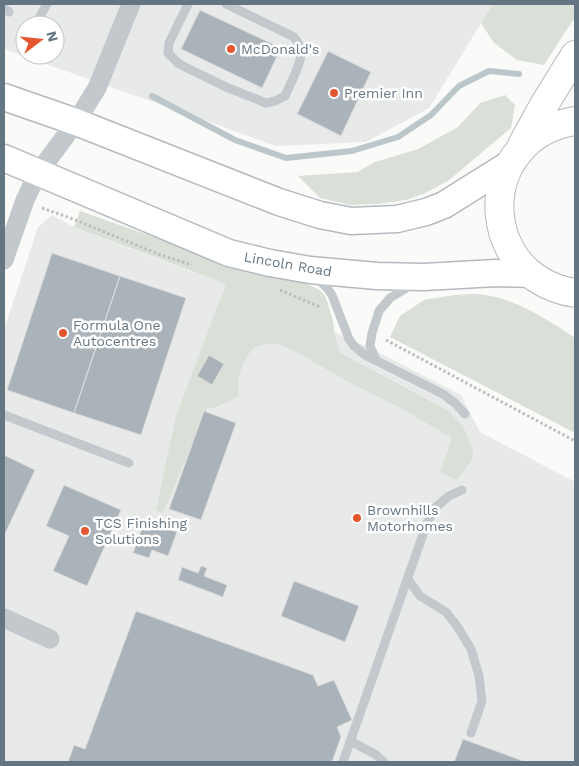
<svg xmlns="http://www.w3.org/2000/svg" width="579" height="766" font-family="'Work Sans',sans-serif">
	<rect width="100%" height="100%" fill="#fafaf8"/>
	<!-- built -->
	<path fill="#e8e9e9" fill-rule="evenodd" d="M4 4H493L429 108 366 142 276 146 4 49ZM25 25H55V55H25Z
		M52 215 74 227 157 259 226 284 372 349 461 395 480 432 575 482V762H4V330L38 227Z"/>
	<!-- green -->
	<path fill="#dadfd7" d="M493 4H575V17L544 65 517 60 494 43 481 23Z
		M505 95 515 105 511 128 448 181 423 194 406 200 378 204 350 205 320 198 298 176 357 172 375 162 418 149 458 127 480 103Z
		M80 211 250 271 305 283 320 290 325 296 328 304 333 321 335 335 340 353 447 410 463 426 473 450 472 460 457 480 440 472 452 438 399 407 345 380 293 350 274 343 265 344 256 347 250 352 244 361 240 372 238 383 239 396 214 408H207L163 513 156 510 176 416 226 284 74 227Z
		M454 295C464 295 475 293 485 295 519 300 548 320 575 338V433L390 337 400 316 424 300Z"/>
	<g fill="none" stroke-linecap="round" stroke-linejoin="round">
		<!-- stream -->
		<path stroke="#bbc7cb" stroke-width="6" d="M152 96 235 140 286 158 352 151 398 137 431 115 459 86 489 71 519 74"/>
	</g>
	<!-- building -->
	<path fill="#aab3b9" stroke="#dcdcda" d="M200 10 281 48 262 88 181 49Z
		M328 51 371 72 341 136 297 114Z
		M328 51 371 72 341 136 297 114Z
		M52 253 120 276 74 413 7 390Z
		M120 276 186 298 141 435 74 413Z
		M209 355 224 364 212 385 197 376Z
		M204 411 236 423 201 520 169 509Z
		M4 455 35 470 4 536Z
		M64 485 121 510 87 586 53 571 69 536 46 526Z
		M145 520 177 532 168 556 152 550 149 558 133 553Z
		M201 566 207 568 204 576 227 585 223 597 178 580 182 567 198 573Z
		M294 581 359 606 345 642 281 616Z
		M136 611 313 675 318 686 334 680 352 720 337 727 341 737 332 762H68L74 745 85 749Z
		M463 739 526 762H454Z"/>
	<g fill="none" stroke-linecap="round" stroke-linejoin="round">
		<defs>
			<path id="secondary" d="M4 97 76 122 279 202 320 215 351 221 397 219 426 212 444 205 511 163
				M4 158 229 253 270 263 310 270 377 276 424 277 496 273 531 274"/>
			<path id="trunk" d="M575 121C556 124 539 131 525 145 486 182 493 249 536 278 548 286 561 291 575 293
				M522 145 544 105 575 55"/>
		</defs>
		<!-- secondary casing -->
		<use href="#secondary" stroke="#b3babf" stroke-width="29"/>
		<!-- trunk casing -->
		<use href="#trunk" stroke="#b4b9bd" stroke-width="30"/>
		<!-- path -->
		<path stroke="#bbbfc2" stroke-width="3" stroke-dasharray="2.5 2.5" stroke-linecap="butt" d="M42 208 73 219 158 254 192 265
			M280 290 320 307
			M386 340 575 441"/>
		<!-- service -->
		<path stroke="#c3c8cc" stroke-width="9" d="M188 4 169 43 168 53 179 64 226 87 266 103 275 101 285 96C289 86 303 61 301 51 300 45 297 41 294 37L226 4
			M4 8 9 12
			M38 20 47 4
			M315 276 327 288 332 295 349 339 354 346 365 355 443 394 456 404 465 414
			M376 360 370 346 372 333 379 311 390 298 413 284
			M4 415 129 463
			M408 579 420 596 446 612 457 626 471 649 479 676 482 701 471 733
			M350 741 375 754 384 762
			M343 762 427 523 436 507 449 496 462 490"/>
		<!-- minor -->
		<path stroke="#c3c8cc" stroke-width="19" d="M4 260 25 200 38 173 76 122 97 88 131 4
			M4 618 50 639"/>
		<!-- secondary -->
		<use href="#secondary" stroke="#fff" stroke-width="26"/>
		<!-- trunk -->
		<use href="#trunk" stroke="#fff" stroke-width="28"/>
	</g>
	<!-- markers -->
	<g fill="#e4572e" stroke="#fff" stroke-width="2">
		<circle cx="231" cy="49" r="5"/>
		<circle cx="334" cy="93" r="5"/>
		<circle cx="63" cy="333" r="5"/>
		<circle cx="357" cy="518" r="5"/>
		<circle cx="85" cy="531" r="5"/>
	</g>
	<g text-anchor="middle" dominant-baseline="central" stroke-width="5" stroke-linejoin="round" paint-order="stroke">
		<!-- poi labels -->
		<g font-size="14" fill="#657683" stroke="#fff" text-anchor="start">
			<text x="241" y="49">McDonald's</text>
			<text x="344" y="93">Premier Inn</text>
			<text x="73" y="325">Formula One<tspan x="73" dy="16">Autocentres</tspan></text>
			<text x="367" y="510">Brownhills<tspan x="367" dy="16">Motorhomes</tspan></text>
			<text x="95" y="523">TCS Finishing<tspan x="95" dy="16">Solutions</tspan></text>
		</g>
		<!-- street labels -->
		<g font-size="14" fill="#657683" stroke="#fff">
			<text transform="translate(288 264) rotate(10)">Lincoln Road</text>
		</g>
	</g>
	<!-- border -->
	<rect width="579" height="766" fill="none" stroke="#657683" stroke-width="10"/>
	<!-- north arrow -->
	<g transform="translate(40 40) rotate(74)"><circle r="24" fill="#ffffff" stroke="#c1c8cd"/>
	<path d="M0-4L9 19L0 12L-9 19Z" fill="#e4572e"/>
	<text y="-8" font-size="14" font-weight="bold" text-anchor="middle" fill="#657683">N</text>
	</g>
</svg>
